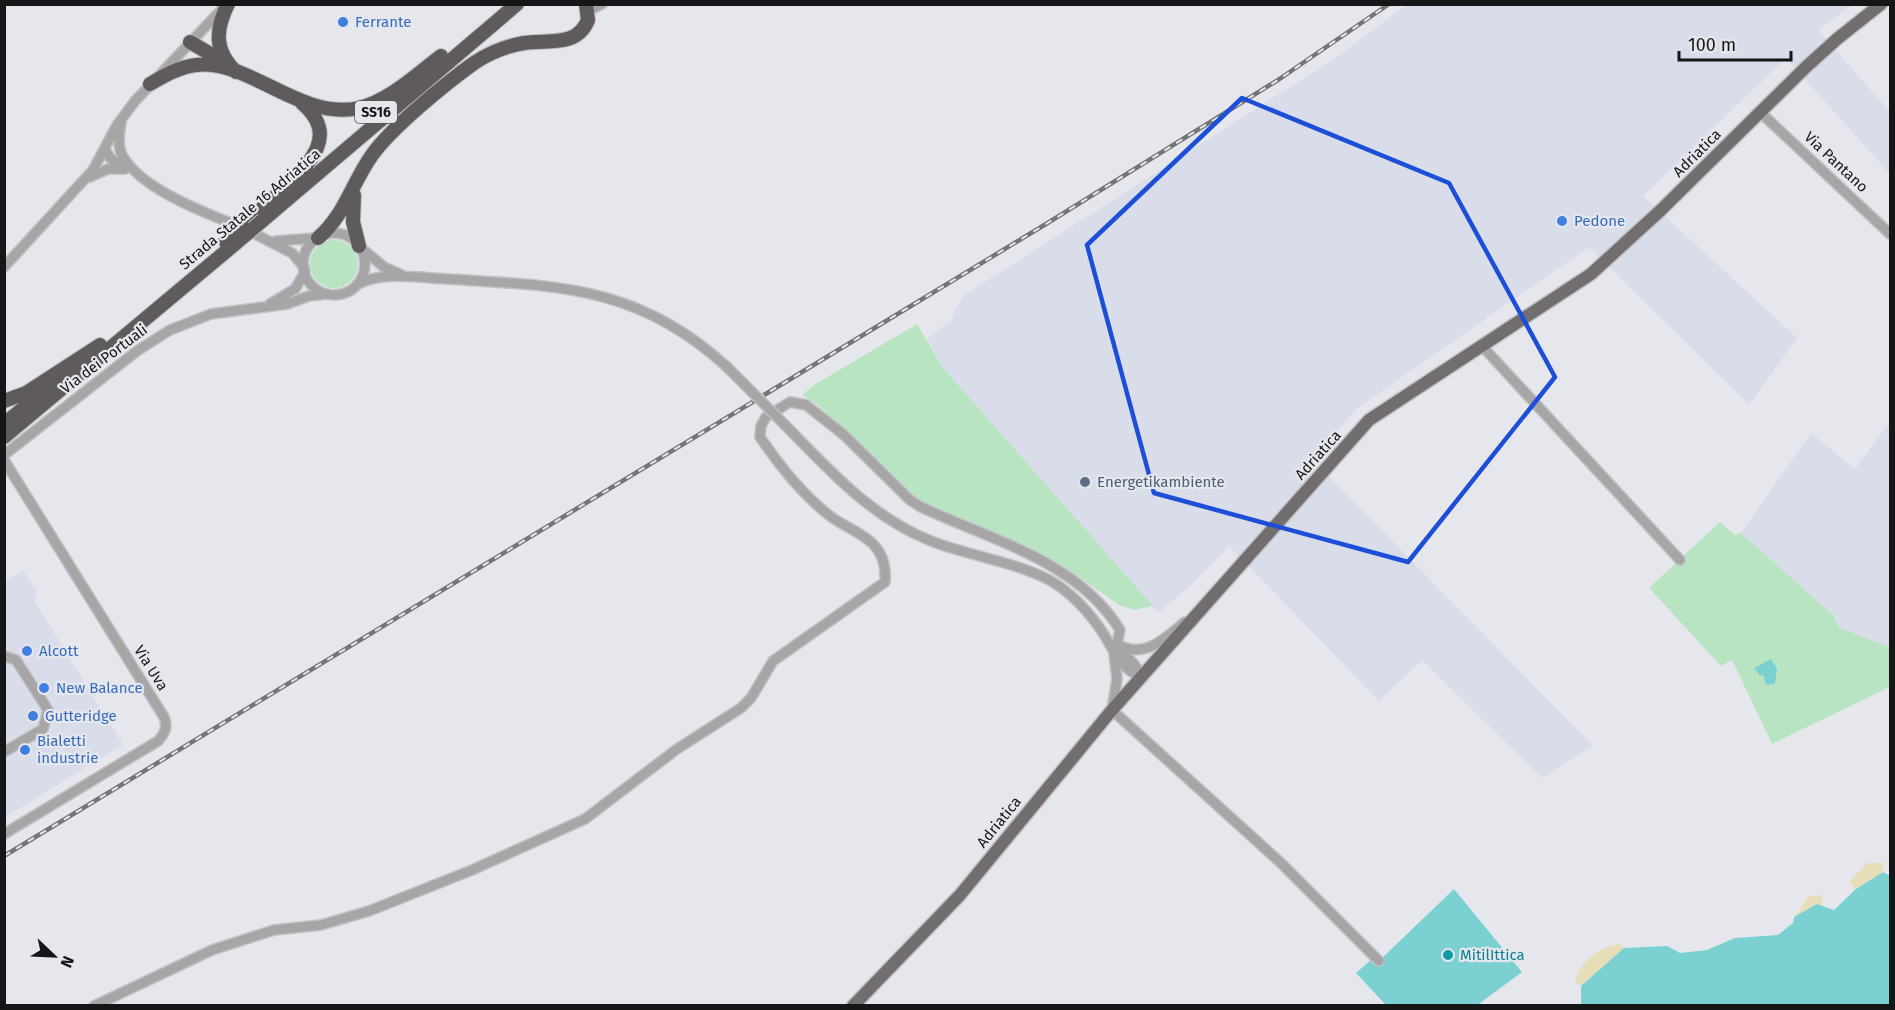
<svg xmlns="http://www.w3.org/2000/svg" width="1895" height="1010" font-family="'Fira Sans',sans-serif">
	<rect width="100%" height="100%" fill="#e5e7ec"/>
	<!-- built -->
	<path fill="#d9dde9" d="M1406 5H1852L1818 30 1890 112V174L1786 58 1643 196 1797 338 1749 405 1589 247 1359 407 1311 458 1593 746 1542 778 1422 660 1379 701 1229 546 1190 586 1158 613 944 369 927 338 952 320 955 310 963 296 1337 57Z
		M1890 422V647L1838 628 1834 616 1741 533 1811 433 1855 469Z
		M23 570 37 592 34 600 123 745 5 817V581Z"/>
	<!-- green -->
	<path fill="#b9e4c1" d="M310 264a24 24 0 1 1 48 0a24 24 0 1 1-48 0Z
		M917 324 944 369 1153 606 1134 610 1119 605 1059 563 935 510 913 496 817 405 802 395 814 385Z
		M1720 522 1735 535 1741 533 1834 616 1839 628 1890 647V687L1772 744 1732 660 1721 666 1649 588Z"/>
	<!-- sand -->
	<path fill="#e7deb9" d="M1867 863H1884L1883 872 1856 889 1849 882Z
		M1821 895 1823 907 1817 904 1795 917 1808 896Z
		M1620 944 1624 948 1581 986 1575 982C1580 961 1600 946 1620 944Z"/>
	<!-- water -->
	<path fill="#7bd0d2" d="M1771 659 1777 669 1775 684 1766 685 1764 676 1759 675 1754 668Z
		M1883 872 1890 876V1005H1581V986L1624 948 1667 946 1680 953 1707 950 1735 938 1778 935 1793 923 1794 917 1817 904 1834 910 1856 889Z
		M1454 889 1522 972 1476 1006 1386 1005 1356 973 1372 959H1381Z"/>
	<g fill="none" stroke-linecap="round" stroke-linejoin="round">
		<defs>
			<path id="minor" d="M588 11 602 4
				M1760 112 1890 234
				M121 123C119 133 117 145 122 155 139 187 200 211 233 224
				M105 149 110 158 124 168
				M90 177 108 169H125
				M303 264a31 31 0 1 1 62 0a31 31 0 1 1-62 0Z
				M257 235 292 253 304 267
				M276 241 316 238
				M361 248 384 267 402 275
				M4 267 93 170 117 125 135 101 225 6
				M358 284C383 271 420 278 448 279 560 286 639 286 727 367
				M270 304 295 289 305 272
				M1482 346 1680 560
				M785 425C829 470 871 517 931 541 968 556 1023 563 1056 584 1074 596 1091 615 1103 633 1114 651 1121 669 1141 677
				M4 455 137 351 170 330 211 314 287 304 309 296 327 294
				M4 460 164 717C168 727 165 733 158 741L4 834
				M1117 644C1144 660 1164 639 1185 622
				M1120 648 1137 668 1141 677
				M1114 654 1117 679 1112 710 1281 863 1379 961
				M4 656 16 660 48 710 43 729 4 752
				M94 1006 212 950 274 930 321 925 369 911 472 870 585 819 677 749 741 708 751 698 773 661 885 582C886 568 883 554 873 544 861 532 843 526 830 516 803 495 779 465 760 437L761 426 766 417 790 402 806 405 844 435 910 500 921 507C991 540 1078 561 1120 630L1117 644"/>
			<path id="major" d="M853 1006 960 895 1112 710 1369 420 1591 274 1661 210 1806 67 1837 39 1881 4"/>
			<path id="highway" d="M228 4C215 30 214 51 236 72
				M190 42 224 62
				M150 84C164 76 179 67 196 65 250 59 300 121 359 108 389 101 417 74 441 56
				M354 195 353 222 359 246
				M273 199C300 171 345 140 302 103
				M250 219 267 204
				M263 220 517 4
				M318 238C345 215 352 183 372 155 392 127 445 84 474 63 489 53 506 46 524 43 547 39 577 48 588 20L586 4
				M4 401 26 393 100 345
				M4 424 62 377
				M4 437 236 243"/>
		</defs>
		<!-- minor casing -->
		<use href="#minor" stroke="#c0c1c6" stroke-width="12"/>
		<!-- major casing -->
		<use href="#major" stroke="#c0c1c6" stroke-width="15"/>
		<!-- highway casing -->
		<use href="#highway" stroke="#c0c1c6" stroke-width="16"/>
		<!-- minor -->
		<use href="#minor" stroke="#a7a5a6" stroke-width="9"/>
		<!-- major -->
		<use href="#major" stroke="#726e70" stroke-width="12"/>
		<!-- highway -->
		<use href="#highway" stroke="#5f5b5d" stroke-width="14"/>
		<defs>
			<path id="rail" d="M4 856 1046 224 1278 80 1389 4"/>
		</defs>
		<!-- rail casing -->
		<use href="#rail" stroke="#737578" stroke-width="4.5"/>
		<!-- rail -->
		<use href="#rail" stroke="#e5e7ec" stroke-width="2" stroke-dasharray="7" stroke-linecap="butt"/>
		<defs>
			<path id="minor-bridge" d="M727 367 785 425"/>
			<path id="highway-bridge" d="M225 241 242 226
				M236 243 263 220"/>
		</defs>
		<!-- minor-bridge casing -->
		<use href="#minor-bridge" stroke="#c0c1c6" stroke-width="12" stroke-linecap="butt"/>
		<!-- highway-bridge casing -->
		<use href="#highway-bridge" stroke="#c0c1c6" stroke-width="16" stroke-linecap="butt"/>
		<!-- minor-bridge -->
		<use href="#minor-bridge" stroke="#a7a5a6" stroke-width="9"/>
		<!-- highway-bridge -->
		<use href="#highway-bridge" stroke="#5f5b5d" stroke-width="14"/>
	</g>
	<!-- marked area -->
	<path fill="none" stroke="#1d4ed8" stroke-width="4.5" stroke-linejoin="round" d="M1242 98 1449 183 1555 377 1408 562 1154 493 1087 245Z"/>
	<!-- markers -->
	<g fill="#3f7fe0" stroke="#e5e7ec" stroke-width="2">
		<circle cx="343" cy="22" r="6"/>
		<circle cx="1562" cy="221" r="6"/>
		<circle cx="27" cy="651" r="6"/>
		<circle cx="44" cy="688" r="6"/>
		<circle cx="33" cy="716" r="6"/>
		<circle cx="25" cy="750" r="6"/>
	</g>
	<circle fill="#5c6f8a" stroke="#e5e7ec" stroke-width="2" cx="1085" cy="482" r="6"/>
	<circle fill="#0f9aa8" stroke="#e5e7ec" stroke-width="2" cx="1448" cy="955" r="6"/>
	<g text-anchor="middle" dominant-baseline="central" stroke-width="4.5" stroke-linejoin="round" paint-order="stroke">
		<!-- shield labels -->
		<rect fill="#e5e7ec" stroke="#535558" stroke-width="1.5" x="355" y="101" width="42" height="22" rx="4.5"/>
		<g font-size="14" font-weight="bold" fill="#151618">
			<text x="376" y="112">SS16</text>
		</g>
		<!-- shop labels -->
		<g font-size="15" fill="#366cbe" stroke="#e5e7ec" text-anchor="start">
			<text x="355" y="22">Ferrante</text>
			<text x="1574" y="221">Pedone</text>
			<text x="39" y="651">Alcott</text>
			<text x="56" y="688">New Balance</text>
			<text x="45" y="716">Gutteridge</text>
			<text x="37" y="741">Bialetti<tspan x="37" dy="17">industrie</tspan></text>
		</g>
		<!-- street labels -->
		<g font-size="15" fill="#151618" stroke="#e5e7ec">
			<text transform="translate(1697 153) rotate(-45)">Adriatica</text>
			<text transform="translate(1836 162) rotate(43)">Via Pantano</text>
			<text transform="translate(250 209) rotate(-40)">Strada Statale 16 Adriatica</text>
			<text transform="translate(104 359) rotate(-37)">Via dei Portuali</text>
			<text transform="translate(1318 455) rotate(-48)">Adriatica</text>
			<text transform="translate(151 668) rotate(58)">Via Uva</text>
			<text transform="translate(999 822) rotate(-51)">Adriatica</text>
		</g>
		<!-- service labels -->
		<g font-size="15" fill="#4e5e75" stroke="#e5e7ec" text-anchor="start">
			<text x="1097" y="482">Energetikambiente</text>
		</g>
		<!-- culture labels -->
		<g font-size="15" fill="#0d838f" stroke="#e5e7ec" text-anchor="start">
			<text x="1460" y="955">MitilIttica</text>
		</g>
	</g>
	<!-- border -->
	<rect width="1895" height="1010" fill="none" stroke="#151618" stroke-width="12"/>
	<!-- north arrow -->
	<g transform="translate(54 956) rotate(113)" stroke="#e5e7ec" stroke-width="4.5" paint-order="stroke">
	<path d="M0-4.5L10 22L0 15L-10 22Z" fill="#151618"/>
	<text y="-9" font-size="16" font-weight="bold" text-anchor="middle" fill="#151618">N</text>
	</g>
	<!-- scale -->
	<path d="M1679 51v9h112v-9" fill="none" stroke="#151618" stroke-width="3"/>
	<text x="1688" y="51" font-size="18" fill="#151618" stroke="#e5e7ec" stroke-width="4.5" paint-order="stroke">100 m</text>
</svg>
